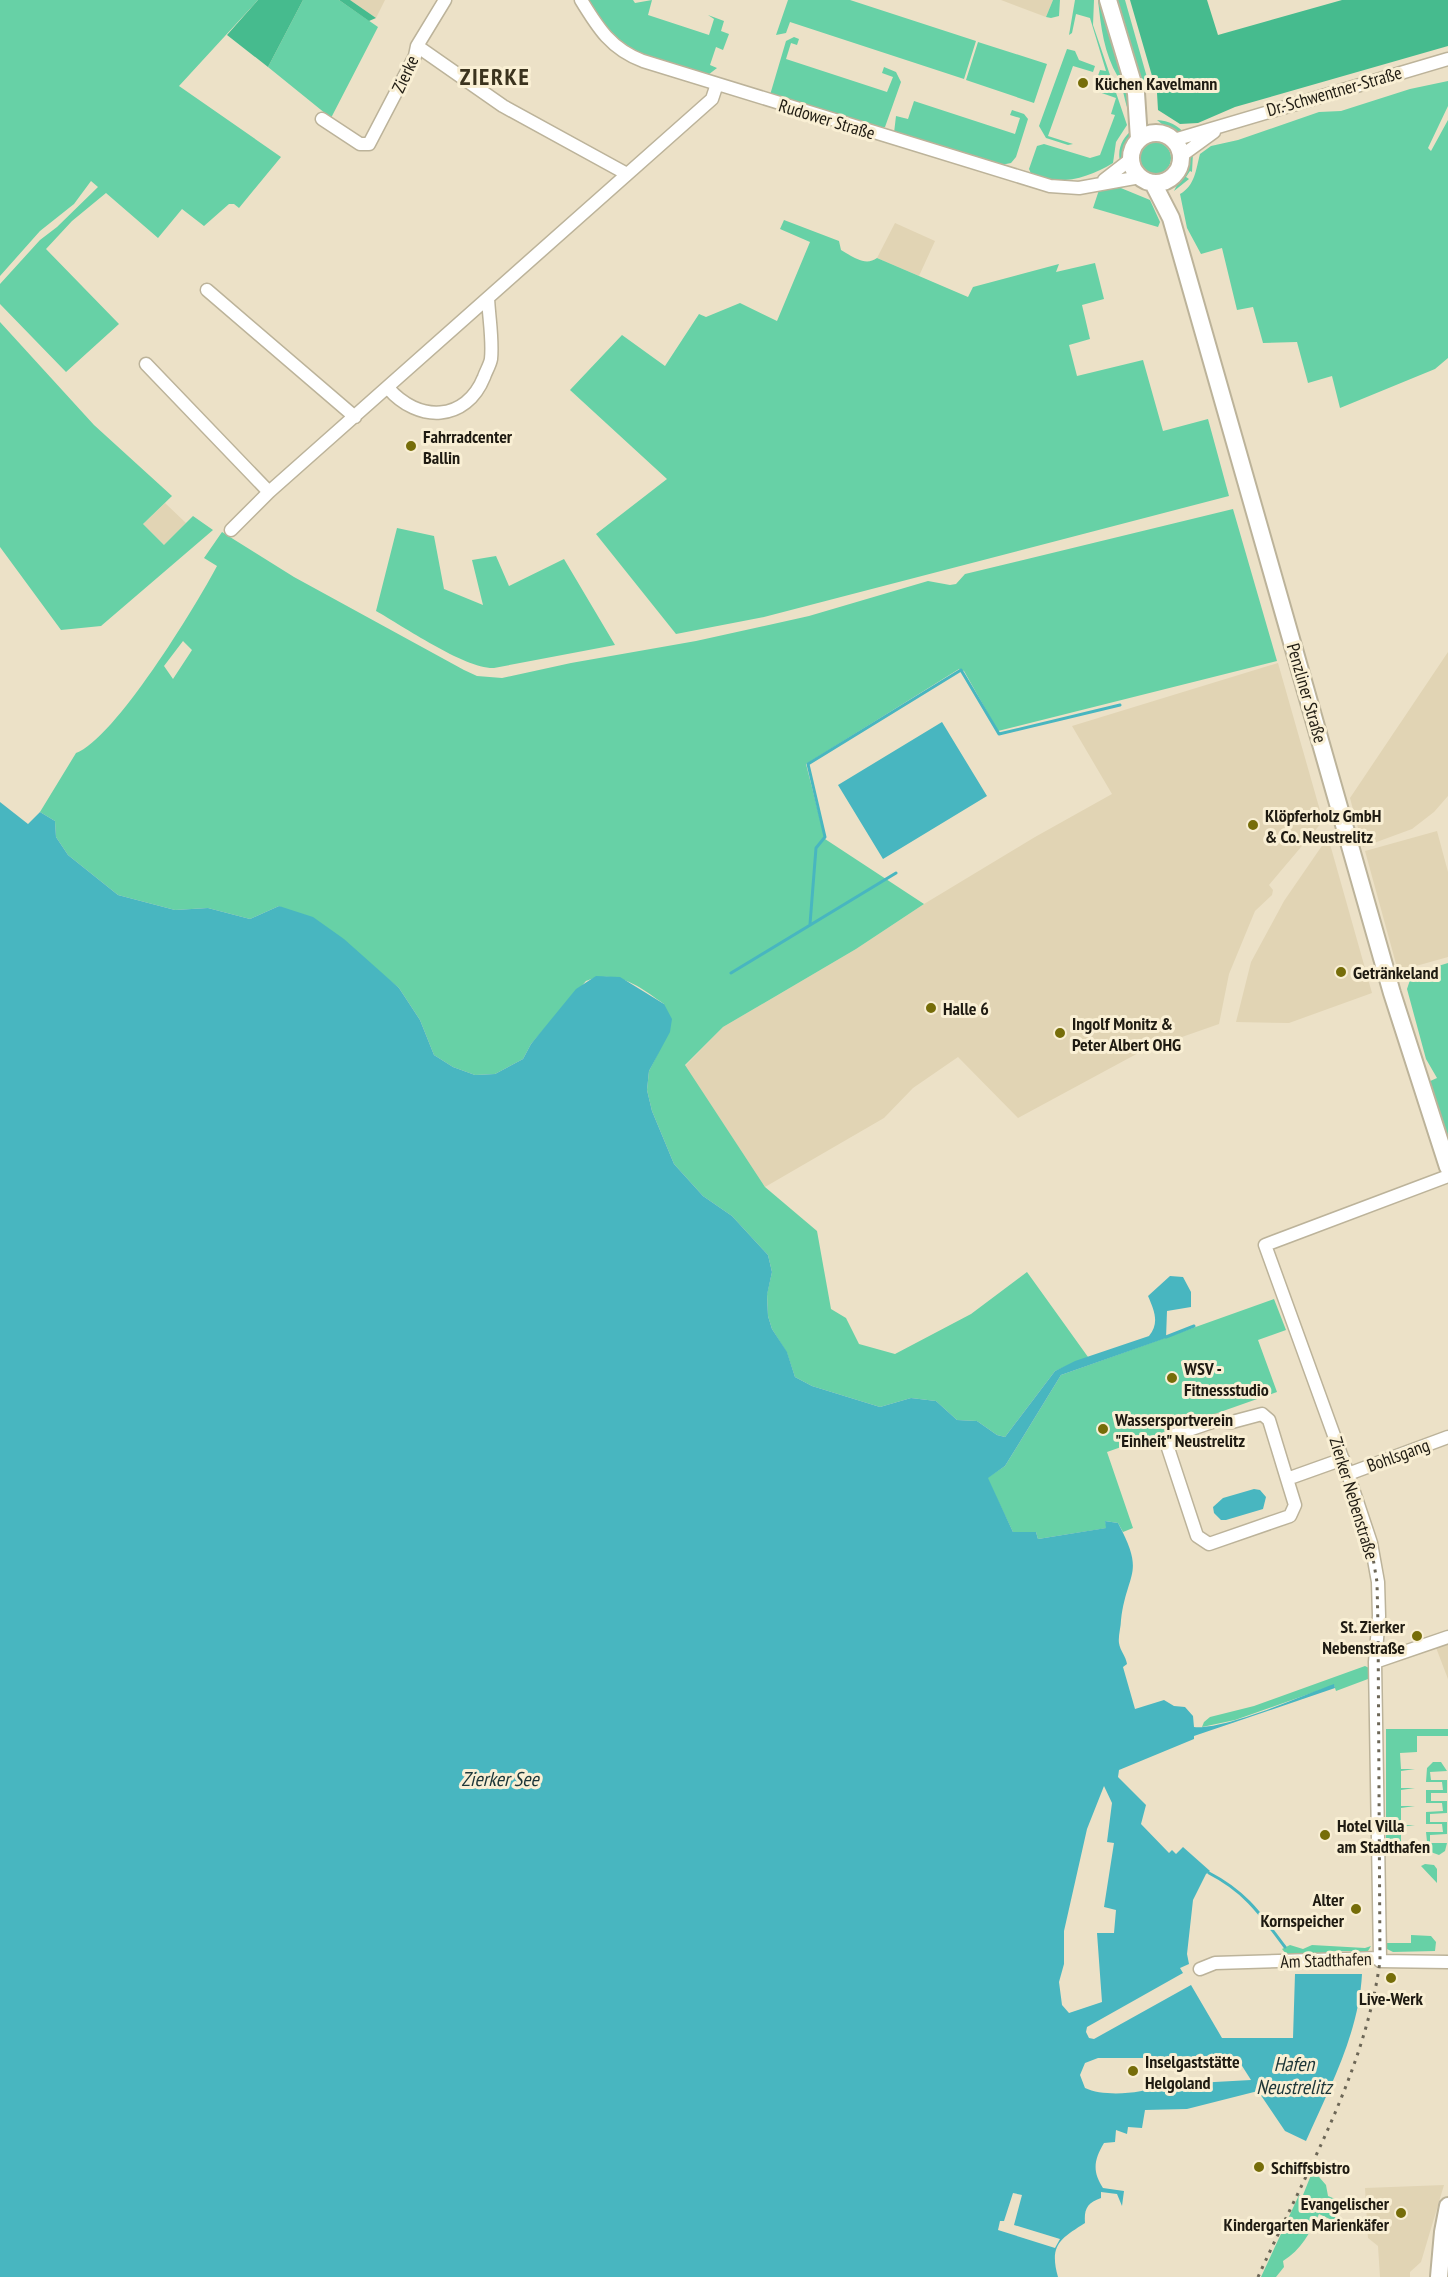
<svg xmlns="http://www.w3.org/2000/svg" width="1448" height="2277" font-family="'PT Sans Narrow',sans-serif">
	<rect width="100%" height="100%" fill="#ece1c7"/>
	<!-- built -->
	<path fill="#e1d4b4" d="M350 0H385L376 18Z
		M1001 0H1053L1046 17Z
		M895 223 935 241 919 276 877 258Z
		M165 503 186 523 165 546 143 524Z
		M1448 652V796L1434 812 1412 829 1363 847 1350 798Z
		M1278 663 1323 821 1269 885 1273 890 1272 895 1255 911 1229 974 1219 1024 1142 1051 1018 1118 958 1057 913 1088 884 1118 765 1187 685 1066 723 1027 856 949 924 904 1035 837 1112 794 1072 726Z
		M1437 831 1448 872V957L1398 971 1365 851Z
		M1328 837 1372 993 1289 1023 1236 1022 1251 962 1284 901Z
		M1448 1640V1679L1435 1645Z
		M1444 2185 1421 2262 1410 2272V2277H1380L1378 2246 1368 2238 1365 2188Z"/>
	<!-- green -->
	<path fill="#67d1a6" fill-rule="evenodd" d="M0 0H258L179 86 281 157 239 208 234 204H229L204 226 182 209 158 238 106 193 72 221 46 249 119 324 66 372 0 304V284L40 240 57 227 98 187 91 181 74 204 40 231 0 276Z
		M303 0H339L378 27 331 118 268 67Z
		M588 0H633L635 3 652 0 648 15 709 35 714 19 708 15 724 21 721 31 729 34 723 50 716 47 710 65 717 68 708 75C649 56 622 57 588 0Z
		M788 0H850L976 41 964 79 790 22 786 33 776 35Z
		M1053 0H1060L1059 16 1051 18 1046 17Z
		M1075 0H1094L1093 25 1127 125 1116 142 1113 163C1089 178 1060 186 1032 176L1029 169 1037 146 1044 144 1090 158 1100 155 1115 115 1111 114 1116 98 1093 90 1100 70 1106 71 1090 18 1076 14 1072 33 1069 35Z
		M1098 0H1100L1136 116 1130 114C1124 103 1124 88 1118 77 1104 53 1101 28 1098 0Z
		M1116 0H1125L1150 88 1143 90Z
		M794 37 799 39 797 45 791 43 786 59 887 92 893 77 882 73 884 67 896 72 901 82 885 127 882 128 770 95 786 41Z
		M978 42 1047 64 1034 103 966 80Z
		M1067 49 1075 51 1079 60 1095 66 1093 72 1073 66 1048 136 1073 144 1068 145 1046 138 1039 126Z
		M1448 81V106L1428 148 1431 151 1448 120V358L1435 369 1340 408 1332 376 1308 383 1297 342 1263 343 1253 307 1237 310 1222 248 1201 254 1187 228 1180 194C1195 186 1196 169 1200 154L1211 146 1238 140 1319 112 1341 111 1410 89Z
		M914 101 1015 134 1020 118 1010 115 1012 110 1024 114 1028 119 1016 157 1011 163 1001 165 894 133 896 116 908 119Z
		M1157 120C1169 121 1178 125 1185 134H1174Z
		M1133 129 1135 137 1121 165C1116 150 1122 138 1133 129Z
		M1139 158a16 16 0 1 1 32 0a16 16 0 1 1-32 0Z
		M1193 153 1192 172 1190 171 1186 177 1189 179 1174 191Z
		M1116 186 1150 200 1160 222 1158 227 1093 208 1099 190Z
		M784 220 839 241 841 250C852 256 865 267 877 258L968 297 973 287 1059 264 1056 272 1095 263 1104 299 1082 305 1090 339 1069 345 1077 376 1143 360 1163 431 1208 419 1229 496 764 617 676 634 596 534 667 479 570 390 622 335 665 366 699 314 706 317 740 303 777 321 810 242 780 229Z
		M0 322 94 425 172 496 143 524 164 545 193 516 213 530 101 626 61 630 0 547Z
		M1233 509 1277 661 998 731 964 671 959 669 806 764 825 839 924 904 856 949 723 1027 685 1065 765 1187 817 1231 831 1309 846 1318 859 1344 895 1354 971 1314 1027 1272 1088 1357 1055 1371 1005 1437 997 1435 977 1421 957 1420 936 1401 911 1398 880 1407 812 1386 795 1377 787 1353 772 1329 768 1316 767 1294 772 1272 768 1255 732 1216 703 1196 674 1164 652 1111 647 1090 649 1071 659 1051 664 1004C640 987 617 968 586 981L531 1044 523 1059 495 1074 475 1075 453 1067 434 1055 420 1020 399 988 377 970 279 906 250 919 208 908 175 910 118 895 68 855 56 837 55 821 40 812 76 753C114 740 196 606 217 566L204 558 222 532 294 577 464 670 477 676 502 678 571 663 696 641 809 616 928 581 950 585 956 584 965 574ZM183 641 192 650 173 679 164 666Z
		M397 528 434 536 444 589 483 605 472 560 496 556 509 586 564 559 615 645 494 668C465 669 403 626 376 611Z
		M1448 963V1141L1428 1082 1437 1078 1426 1059 1407 989 1412 974Z
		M1274 1299 1286 1330 1258 1340 1277 1392 1107 1452 1133 1528 1123 1532 1118 1523 1105 1521 1107 1528 1038 1539 1036 1532H1013L987 1478 1005 1466 1061 1375Z
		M1365 1666 1369 1668 1368 1679 1336 1691 1334 1685 1235 1720 1202 1727 1204 1722 1210 1717 1254 1706Z
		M1386 1729H1448V1736H1417V1752L1400 1753 1401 1769H1415L1401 1771V1788H1415L1401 1790V1806H1415L1401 1808V1825H1415L1401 1827V1844H1417L1416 1849 1406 1855 1391 1853 1386 1847Z
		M1433 1762H1441L1447 1771 1430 1772 1431 1780H1447V1793H1431V1801H1447V1813L1430 1814V1822H1447V1834L1430 1835V1843H1447L1445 1851 1439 1855 1428 1851 1426 1832H1443L1442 1824H1426V1812L1443 1811 1442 1803H1426V1790H1443L1442 1782H1426L1427 1768Z
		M1425 1864 1434 1865 1437 1869V1883L1421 1866Z
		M1411 1935 1431 1936 1436 1942 1435 1951 1393 1952 1387 1949 1385 1943H1411Z
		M1290 1945 1303 1949 1312 1945 1365 1948 1371 1946 1368 1951 1360 1954 1359 1951H1332V1956H1288L1282 1949Z
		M1313 2170 1326 2185 1328 2196 1345 2203 1334 2221 1319 2214C1310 2233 1301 2250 1283 2261L1284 2267 1276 2277H1261L1299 2195H1303Z"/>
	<!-- forest -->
	<path fill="#46bb8e" d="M258 0H303L268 67 227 35Z
		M339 0H350L376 18 369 21Z
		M1130 0H1207L1218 35 1342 0H1448V46L1235 107 1198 123 1180 124 1158 110 1157 93Z"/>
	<!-- water -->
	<path fill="#48b6c0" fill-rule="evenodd" d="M942 722 987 796 883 859 838 785Z
		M0 802 28 824 40 812 55 821 56 837 68 855 118 895 175 910 208 908 250 919 279 906 313 917 344 939 399 988 420 1020 434 1055 453 1067 475 1075 495 1074 523 1059 531 1044 576 989 596 976 620 977 664 1004 672 1019 670 1032 649 1071 647 1090 652 1111 674 1164 703 1196 732 1216 768 1255 772 1272 767 1295 768 1316 772 1329 787 1352 795 1377 812 1386 880 1407 911 1398 936 1401 957 1420 977 1421 997 1435 1005 1437 1055 1371 1075 1361 1149 1336C1160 1323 1154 1310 1148 1296L1170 1276 1183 1277 1191 1292V1307L1167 1311 1166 1338 1061 1375 1005 1466 988 1478 1013 1532H1036L1038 1539 1106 1528 1105 1521 1118 1523C1146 1575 1127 1571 1121 1620 1121 1627 1118 1636 1119 1643 1120 1651 1126 1656 1127 1664L1123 1667 1135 1709 1164 1700 1174 1706 1185 1707 1193 1716 1194 1727C1225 1730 1301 1696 1334 1684L1335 1688 1194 1736V1739L1119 1770 1118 1777 1146 1805 1141 1824 1169 1853 1172 1850 1176 1854 1183 1847 1210 1871 1206 1874 1193 1900 1187 1954 1189 1964 1180 1968 1183 1973 1087 2027 1086 2032 1089 2038 1094 2039 1191 1985 1222 2038H1293L1295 1974H1362C1359 2033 1329 2089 1306 2141L1285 2131 1258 2091 1187 2109 1145 2110 1142 2128 1128 2127 1127 2134 1116 2130 1115 2142 1104 2143C1094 2160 1092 2171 1103 2188L1124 2191 1122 2206 1117 2194 1101 2192V2198C1087 2203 1084 2209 1085 2223 1060 2239 1049 2245 1058 2277H0ZM1104 1786 1112 1803 1107 1842 1114 1843 1104 1907 1116 1910 1114 1933H1097L1102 2002 1069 2013 1062 2005 1059 1982 1064 1964V1931L1087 1829ZM1098 2058H1237L1251 2080 1160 2085C1142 2094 1104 2097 1085 2088L1080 2075 1085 2063Z
		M1254 1489 1260 1490 1266 1497 1263 1509 1226 1520H1221L1214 1513 1213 1507 1223 1498Z"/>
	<!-- pier -->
	<path fill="#ece1c7" d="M1013 2193 1022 2195 1014 2225 1060 2239 1055 2248 998 2230 1000 2221H1004Z"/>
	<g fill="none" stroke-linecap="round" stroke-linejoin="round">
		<!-- stream -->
		<path stroke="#48b6c0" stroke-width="3" d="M810 924 816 848 825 837 808 764 961 670 999 734 1120 705
			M731 973 896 873
			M1166 1337 1194 1326
			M1209 1873C1246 1892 1261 1915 1285 1947"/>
		<defs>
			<path id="street" d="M581 0C598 28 611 49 643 61L1050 186 1079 188 1140 177
				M417 46 445 0
				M322 119 360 144H369L415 56 417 46 503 106 627 174
				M1174 140 1448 59
				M1181 156 1214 132
				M1104 180 1131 159
				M207 290 355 417
				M146 364 269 492
				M388 388C418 423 466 422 484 377 486 371 490 365 491 359 493 340 489 318 488 298
				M231 530 269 492 712 99 717 84
				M1348 1474 1448 1437
				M1287 1479 1269 1420 1262 1414 1232 1422 1215 1421 1174 1435 1167 1445 1197 1536 1209 1544 1290 1516 1295 1505 1287 1479 1343 1459
				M1375 1662 1448 1637
				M1380 1958 1375 1662 1379 1616 1378 1582 1371 1543 1348 1474 1265 1245 1448 1176
				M1200 1969 1215 1963 1380 1958V1961L1448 1962"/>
			<path id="secondary" d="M1108 0 1136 93 1139 139
				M1131 158a25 25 0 1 1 50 0a25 25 0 1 1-50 0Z
				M1153 183 1171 218 1392 993 1448 1167
				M1439 2277 1443 2232 1448 2206"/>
		</defs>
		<!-- street casing -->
		<use href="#street" stroke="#bcb39a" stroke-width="15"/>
		<!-- secondary casing -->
		<use href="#secondary" stroke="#bcb39a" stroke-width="20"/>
		<!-- street -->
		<use href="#street" stroke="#fff" stroke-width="12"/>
		<!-- secondary -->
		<use href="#secondary" stroke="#fff" stroke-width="16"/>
		<!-- rail -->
		<path stroke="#6c6656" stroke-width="3" stroke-dasharray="3 6" stroke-linecap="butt" d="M1369 1534 1377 1582 1378 1627
			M1258 2277C1304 2176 1365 2073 1380 1961L1378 1619"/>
	</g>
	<!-- markers -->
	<g fill="#766d09" stroke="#f9efd4" stroke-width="2">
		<circle cx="1083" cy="83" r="6"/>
		<circle cx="411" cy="446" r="6"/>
		<circle cx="1253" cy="825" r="6"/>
		<circle cx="1341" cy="972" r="6"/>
		<circle cx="931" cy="1008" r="6"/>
		<circle cx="1060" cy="1033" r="6"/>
		<circle cx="1172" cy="1378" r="6"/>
		<circle cx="1103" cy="1429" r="6"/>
		<circle cx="1417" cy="1636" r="6"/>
		<circle cx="1325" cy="1835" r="6"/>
		<circle cx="1356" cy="1909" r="6"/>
		<circle cx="1391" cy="1978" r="6"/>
		<circle cx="1133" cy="2071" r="6"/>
		<circle cx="1259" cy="2167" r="6"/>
		<circle cx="1401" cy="2213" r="6"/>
	</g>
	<g text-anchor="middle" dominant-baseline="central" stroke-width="6" stroke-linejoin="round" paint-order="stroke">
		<!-- street labels -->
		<g font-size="18" fill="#1f1b12" stroke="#f9efd4">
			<text transform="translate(405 74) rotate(-65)">Zierke</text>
			<text transform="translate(1334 91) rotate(-16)">Dr.-Schwentner-Straße</text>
			<text transform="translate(827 119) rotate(17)">Rudower Straße</text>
			<text transform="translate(1307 693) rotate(74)">Penzliner Straße</text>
			<text transform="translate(1398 1455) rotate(-20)">Bohlsgang</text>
			<text transform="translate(1354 1498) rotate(73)">Zierker Nebenstraße</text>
			<text transform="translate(1326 1960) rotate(-2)">Am Stadthafen</text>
		</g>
		<!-- poi labels -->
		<g font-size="18" font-weight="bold" fill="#1f1b12" stroke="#f9efd4" text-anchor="start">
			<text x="1095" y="83">Küchen Kavelmann</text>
			<text x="423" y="436">Fahrradcenter<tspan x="423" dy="21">Ballin</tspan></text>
			<text x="1265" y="815">Klöpferholz GmbH<tspan x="1265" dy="21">&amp; Co. Neustrelitz</tspan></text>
			<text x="1353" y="972">Getränkeland</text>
			<text x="943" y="1008">Halle 6</text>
			<text x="1072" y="1023">Ingolf Monitz &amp;<tspan x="1072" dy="21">Peter Albert OHG</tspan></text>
			<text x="1184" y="1368">WSV -<tspan x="1184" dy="21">Fitnessstudio</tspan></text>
			<text x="1115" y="1419">Wassersportverein<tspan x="1115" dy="21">"Einheit" Neustrelitz</tspan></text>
			<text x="1405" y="1626" text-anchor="end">St. Zierker<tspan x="1405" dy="21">Nebenstraße</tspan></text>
			<text x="1337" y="1825">Hotel Villa<tspan x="1337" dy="21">am Stadthafen</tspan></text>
			<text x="1344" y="1899" text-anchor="end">Alter<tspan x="1344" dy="21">Kornspeicher</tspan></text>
			<text x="1391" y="1998" text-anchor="middle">Live-Werk</text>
			<text x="1145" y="2061">Inselgaststätte<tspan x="1145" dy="21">Helgoland</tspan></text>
			<text x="1271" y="2167">Schiffsbistro</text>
			<text x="1389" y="2203" text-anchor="end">Evangelischer<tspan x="1389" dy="21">Kindergarten Marienkäfer</tspan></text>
		</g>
		<!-- water labels -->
		<g font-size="20" font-style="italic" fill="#1d3638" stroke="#f9efd4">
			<text x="500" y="1779">Zierker See</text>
			<text x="1294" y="2064">Hafen<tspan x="1294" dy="23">Neustrelitz</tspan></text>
		</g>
		<!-- district labels -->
		<g font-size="24" font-weight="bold" letter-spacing="1.5" fill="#3b331e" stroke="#f9efd4">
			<text x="495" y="76">ZIERKE</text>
		</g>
	</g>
</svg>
